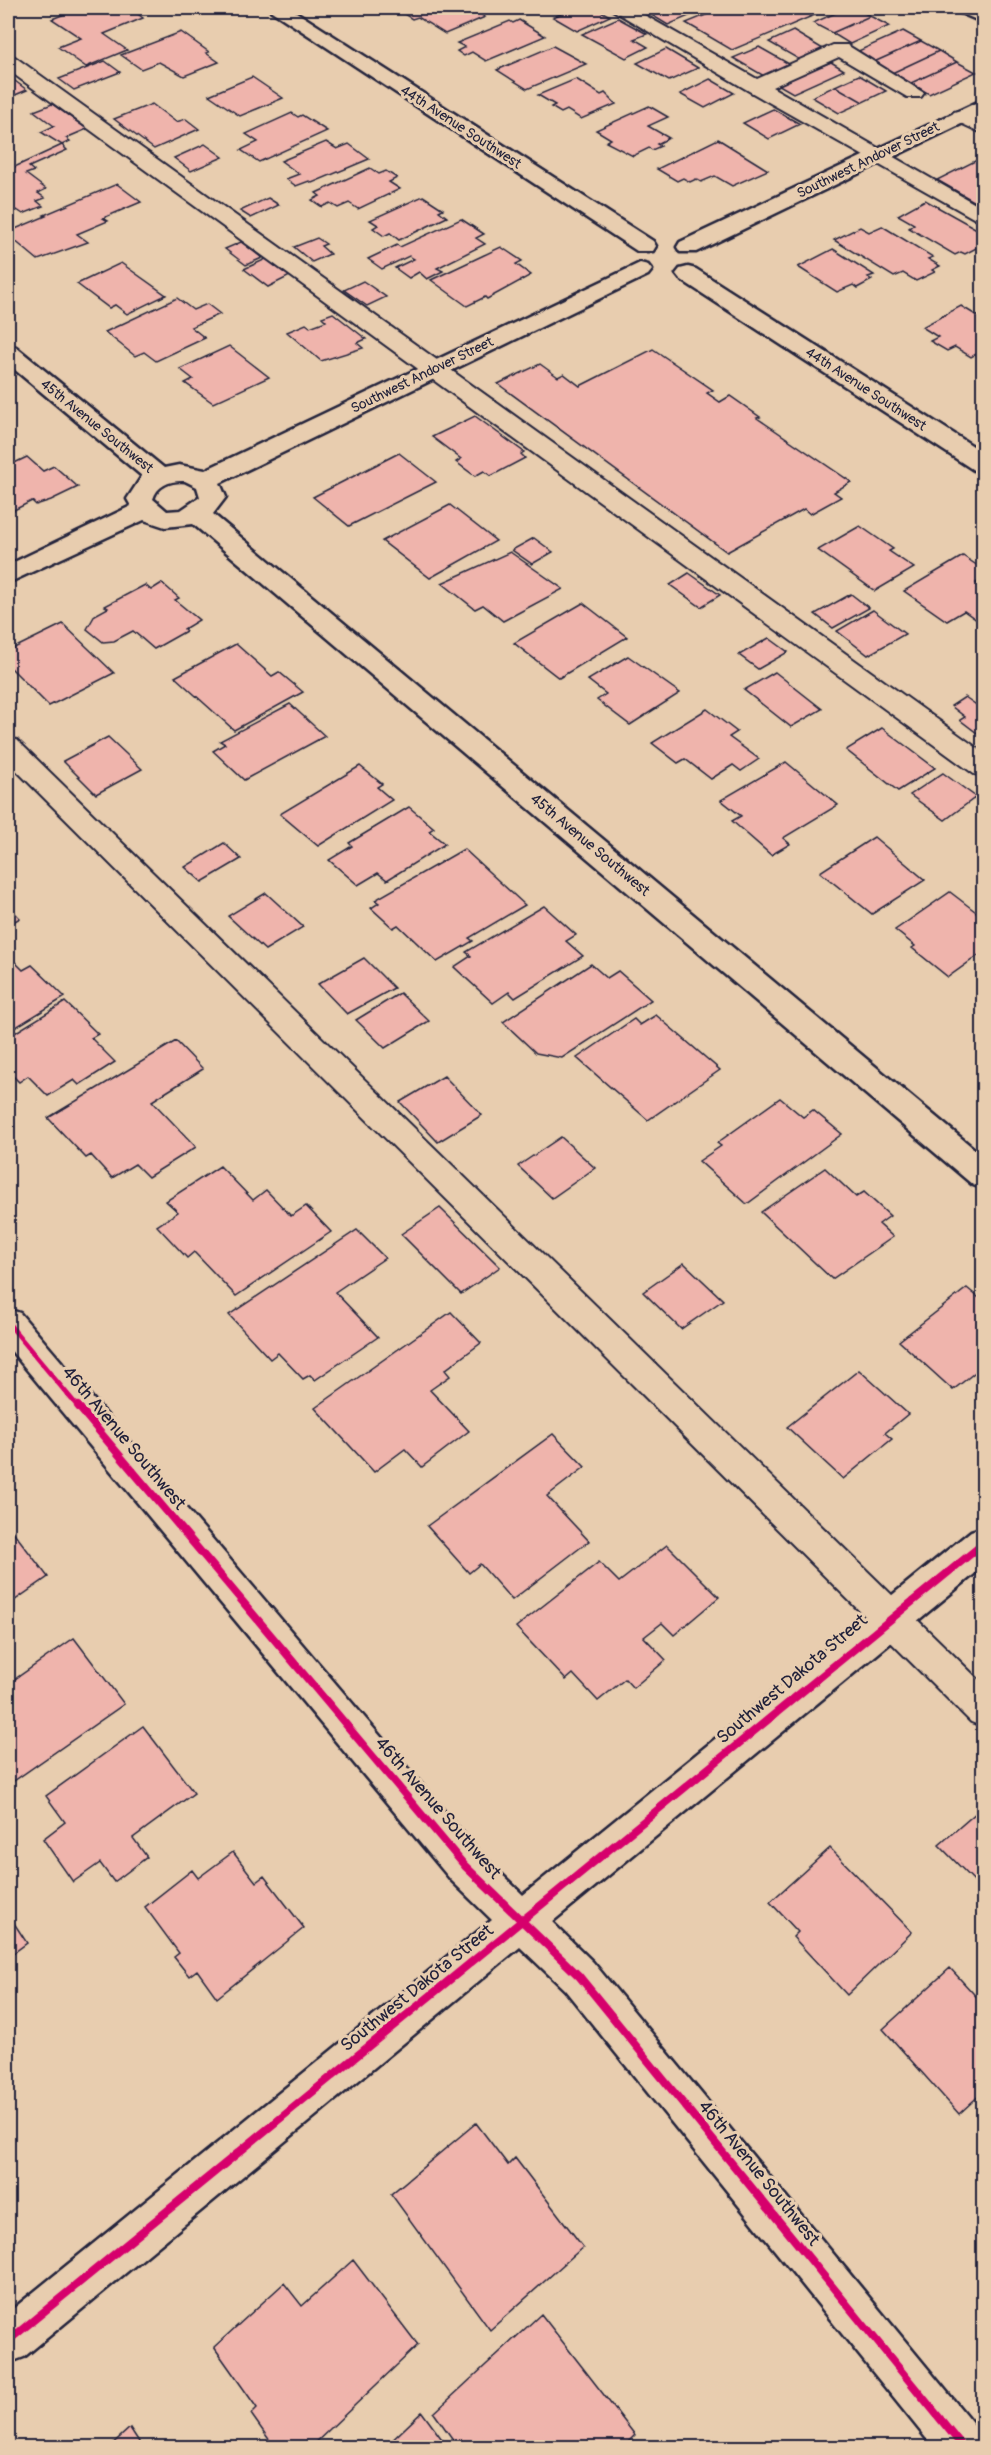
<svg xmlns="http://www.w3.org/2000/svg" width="991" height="2455" font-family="Pangolin,sans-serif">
	<rect width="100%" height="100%" fill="#e8cdaf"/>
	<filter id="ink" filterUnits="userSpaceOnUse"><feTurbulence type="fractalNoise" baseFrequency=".0167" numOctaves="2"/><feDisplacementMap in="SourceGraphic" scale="12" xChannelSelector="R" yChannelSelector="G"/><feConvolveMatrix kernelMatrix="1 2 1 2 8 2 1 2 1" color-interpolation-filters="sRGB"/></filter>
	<g filter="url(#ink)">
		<!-- building -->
		<path fill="#efb4ac" stroke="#22223b" stroke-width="1.5" d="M71 8H130L143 18 104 34 127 50 86 67 58 47 81 38 52 19 75 10Z
			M400 8H471L485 17 445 34 418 17 412 19 396 9Z
			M575 8H595L610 16 577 31 553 17Z
			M640 8H687L696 13 668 25Z
			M723 8H831L732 50 686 23Z
			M847 8H855L870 16 832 33 813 23Z
			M870 16 889 26 850 44 832 33Z
			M618 18 647 34 634 39 648 47 626 58 582 34Z
			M519 20 545 36 486 61 472 52 464 56 457 51 465 47 457 43 510 21 513 23Z
			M793 31 823 49 800 60 769 42Z
			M903 31 921 41 874 62 856 52Z
			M181 32 209 52 206 53 219 62 184 76 159 62 141 69 121 55Z
			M921 41 939 51 892 73 874 62Z
			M553 46 586 64 527 89 497 70Z
			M759 47 789 64 764 76 733 58Z
			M666 49 698 68 669 81 637 63Z
			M939 51 957 62 911 83 892 73Z
			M105 61 120 72 74 90 59 79Z
			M831 62 844 70 793 93 774 82 817 63 822 66Z
			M957 62 976 72 929 94 911 83Z
			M859 75 886 91 863 102 835 86Z
			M252 77 283 98 240 116 209 95Z
			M576 79 601 95 605 93 616 104 581 119 567 110 561 113 551 107 555 105 538 95Z
			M710 79 734 93 705 108 680 94Z
			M15 81 27 90 8 98V84Z
			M835 86 863 102 839 113 812 97Z
			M52 104 87 129 66 138 70 141 62 145 41 132 54 126 34 111Z
			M152 104 176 122 186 119 199 129 154 149 114 119Z
			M649 106 668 117 648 126 669 138 657 144 661 146 652 150 649 148 633 156 606 142 611 139 596 130Z
			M773 109 800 124 769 139 743 123Z
			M292 113 298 117 302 115 327 131 259 162 241 150 258 142 246 134Z
			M718 139 768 170 732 186 715 176 701 182 696 179 690 182 683 178 677 181 657 169Z
			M326 142 337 149 349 144 369 159 312 183 309 181 296 186 286 179 299 174 281 161Z
			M205 144 223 157 191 171 174 158Z
			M62 145 67 150 29 167 34 171 26 174 46 189 38 193 45 198 37 201 43 206 23 214 17 210 8 214V170Z
			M981 158 984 159V207L937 180Z
			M370 168 379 174 386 171 397 178 389 182 400 189 358 209 349 203 338 208 330 203 322 207 312 200 320 196 316 193Z
			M117 184 141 202 103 218 108 221 77 234 88 242 38 260 8 235V232L46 216 44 215Z
			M423 196 443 209 439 211 447 217 399 240 390 233 384 236 373 228 378 225 370 220Z
			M268 198 279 205 251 218 240 211Z
			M925 200 984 233V244L965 254 961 252 955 255 909 228 914 224 898 215Z
			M461 219 484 234 476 238 485 244 437 268 443 271 427 279 419 272 409 278 395 268 414 259 409 256 382 269 368 259 397 245 400 247Z
			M882 226 933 257 928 259 940 266 932 270 935 272 916 281 903 273 894 277 834 240 860 227 869 232Z
			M317 238 326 244 321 246 330 254 312 262 294 247Z
			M241 242 262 258 246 265 225 249Z
			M501 247 522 261 516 264 531 275 487 299 485 297 467 306 431 280Z
			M833 249 874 275 868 277 872 280 857 288 853 285 837 292 798 267Z
			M266 259 290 276 268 287 244 269Z
			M121 263 166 295 127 314 115 305 109 308 77 284Z
			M363 281 386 297 367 306 344 290Z
			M177 298 193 310 207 304 220 314 191 327 205 338 156 361 144 352 135 356 105 332Z
			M961 306 984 320V350L971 357 955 347 947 351 930 341 938 337 922 327Z
			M333 313 366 339 357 343 363 348 321 361 287 332 306 324 310 327 326 321 322 317Z
			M229 346 269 377 213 403 185 383 193 379 180 369Z
			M653 349 713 390 707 393 720 402 730 396 760 417 757 418 851 482 834 492 841 497 810 514 804 509 727 552 498 384 540 364 558 377 564 374 580 386Z
			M475 416 524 452 521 454 525 458 491 476 484 471 475 476 456 462 461 459 432 437Z
			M399 453 436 482 349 526 313 497Z
			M27 457 43 471 54 466 78 487 51 500 36 505 32 501 8 513V466Z
			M450 505 496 541 430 578 382 541Z
			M860 526 893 549 889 551 914 568 875 591 818 550Z
			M534 538 553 552 532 564 512 550Z
			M510 552 563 589 503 621 483 605 475 609 442 583Z
			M963 556 984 570V578L976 583 984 589V625L964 611 947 621 904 591Z
			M689 573 720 595 701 607 670 585Z
			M162 583 179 598 175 600 199 620 184 629 186 631 154 649 133 631 114 641 103 642 87 629 95 615 108 608 105 606 145 585 151 590Z
			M851 594 869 608 833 628 815 614Z
			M583 603 627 637 559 678 514 643Z
			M873 610 905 634 868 655 837 631Z
			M63 624 114 673 49 706 8 665V651Z
			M769 638 788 652 758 669 739 655Z
			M236 644 272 676 279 672 303 692 234 730 175 677Z
			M628 656 680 693 630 725 597 700 606 694 588 680Z
			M775 672 822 709 791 727 744 690Z
			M965 697 981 708 984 706V734L981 736 960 720 965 717 951 706Z
			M290 704 325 736 244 780 213 751 225 744 220 741Z
			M707 709 737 732 729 737 759 759 741 771 733 765 711 779 685 759 678 763 652 743Z
			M882 728 935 768 898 791 846 750Z
			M108 737 142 769 96 794 63 761Z
			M786 762 838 805 783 838 790 844 771 855 732 821 741 816 721 800Z
			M360 766 382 784 377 787 392 800 318 846 280 814Z
			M943 773 976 797 945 820 910 795Z
			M409 807 434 828 429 831 445 844 387 880 378 873 358 885 329 860 352 846 349 843Z
			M874 837 925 880 872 914 820 872Z
			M224 843 241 859 202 882 185 867Z
			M464 849 525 905 469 938 473 941 437 962 398 925 393 928 371 908 379 903 375 900Z
			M950 892 984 918V958L979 955 948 977 912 948 915 946 895 930Z
			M266 893 303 927 265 950 228 916Z
			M8 906 20 918 8 925Z
			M544 906 576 935 566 941 583 956 515 998 509 992 493 1003 454 967 471 956 466 952Z
			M8 955 23 970 32 965 65 997 8 1032Z
			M364 958 394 988 347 1014 318 984Z
			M591 964 607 978 618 971 651 1000 562 1058 536 1053 503 1022Z
			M400 993 429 1021 385 1048 356 1020Z
			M65 1002 98 1034 91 1038 115 1062 79 1085 74 1080 48 1096 28 1076 19 1082 8 1071V1037Z
			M656 1015 720 1070 648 1120 577 1058 634 1019 640 1025Z
			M176 1041 203 1069 152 1101 196 1147 148 1177 135 1164 112 1178 91 1155 86 1158 48 1118Z
			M444 1076 482 1115 438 1142 400 1102Z
			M780 1098 803 1117 813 1110 842 1134 747 1204 699 1161 721 1146 717 1143Z
			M561 1137 595 1168 552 1198 518 1166Z
			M220 1166 253 1200 266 1190 291 1216 306 1206 331 1232 236 1296 194 1252 187 1258 157 1226 178 1212 166 1201Z
			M825 1168 856 1197 864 1192 890 1216 879 1224 893 1237 832 1279 761 1212Z
			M440 1208 500 1267 461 1294 401 1234Z
			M357 1230 385 1258 335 1292 378 1337 315 1380 310 1375 303 1379 278 1353 270 1359 229 1315Z
			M684 1263 723 1300 681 1329 643 1292Z
			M967 1288 984 1302V1365L953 1390 899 1341Z
			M451 1312 481 1343 445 1370 450 1376 430 1390 469 1431 422 1467 405 1449 374 1472 315 1408Z
			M859 1370 908 1414 885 1433 892 1439 843 1479 787 1427Z
			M553 1434 585 1467 547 1496 589 1541 512 1600 480 1564 469 1573 427 1526Z
			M8 1525 48 1577 8 1605Z
			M667 1545 719 1597 674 1635 662 1623 644 1637 666 1660 633 1688 625 1679 598 1701 573 1674 566 1680 516 1627 599 1562 619 1582Z
			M74 1638 124 1704 8 1785V1684Z
			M143 1726 194 1793 133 1838 147 1857 114 1882 100 1863 73 1882 43 1839 65 1822 46 1796Z
			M984 1806V1891L939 1845Z
			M830 1848 912 1932 847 1995 793 1937 798 1932 770 1902Z
			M233 1852 256 1882 264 1876 304 1928 217 1998 197 1970 189 1976 174 1957 179 1953 145 1907 192 1870 198 1878Z
			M8 1914 27 1943 8 1957Z
			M950 1968 984 2005V2091L959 2114 883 2029Z
			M476 2123 508 2165 515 2158 583 2247 490 2330 391 2194Z
			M353 2260 418 2345 310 2448H275L251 2414 257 2408 214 2347 284 2283 302 2306Z
			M541 2314 635 2435 622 2448H459L434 2413Z
			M422 2412 444 2442 438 2448H384Z
			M130 2428 143 2448H108Z"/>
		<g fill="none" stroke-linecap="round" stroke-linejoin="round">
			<defs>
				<path id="lane" d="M609 8H632L757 79 833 45H847L924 93 921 97H907L839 57 772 87 984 209V224L749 91Z
					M8 55 15 57 984 753V776L974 774 8 70Z
					M961 110 984 120V134L954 120 951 116 954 112Z
					M8 738 17 740 984 1685V1727L971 1722 8 762Z"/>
				<path id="street" d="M267 8H290L653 241 656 246 653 251H637Z
					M984 99V113L696 252H680L677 247 680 242Z
					M640 263 648 265 652 270 648 275 220 483 226 497 213 514 984 1157V1189L973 1185 193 524 165 527 144 520 8 583V565L131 506 127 499 142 476 8 364V345L16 347 164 468 179 465 205 470ZM185 481 197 487 200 497 181 510 167 511 153 499C157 485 171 480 185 481Z
					M688 267 696 269 984 453V473L975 471 680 279 676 274 680 269Z
					M8 1309 20 1313 479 1852 523 1895 971 1531 984 1527V1566L552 1922 593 1962 980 2432 984 2448H934L565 1990 520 1947 24 2357 8 2363V2313L492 1920 451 1880 8 1347Z"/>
				<path id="secondary" d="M955 8 984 9V23L958 12Z"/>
			</defs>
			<!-- lane casing -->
			<use href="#lane" stroke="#22223b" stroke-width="4"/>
			<!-- street casing -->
			<use href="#street" stroke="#22223b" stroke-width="5"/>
			<!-- secondary casing -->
			<use href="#secondary" stroke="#22223b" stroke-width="5"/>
			<!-- lane -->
			<use href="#lane" fill="#e8cdaf" fill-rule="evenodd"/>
			<!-- street -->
			<use href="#street" fill="#e8cdaf" fill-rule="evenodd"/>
			<!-- secondary -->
			<use href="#secondary" fill="#e8cdaf" fill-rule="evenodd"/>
			<defs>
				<path id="cycleway-far1" d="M8 1323 79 1408"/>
				<path id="cycleway" d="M78 1406 465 1866 579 1976 964 2448
					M8 2341 984 1543"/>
			</defs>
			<!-- cycleway-far1 casing -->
			<use href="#cycleway-far1" stroke="#e8cdaf" stroke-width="9"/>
			<!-- cycleway casing -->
			<use href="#cycleway" stroke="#e8cdaf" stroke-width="11"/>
			<!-- cycleway-far1 -->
			<use href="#cycleway-far1" stroke="#d6006c" stroke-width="5"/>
			<!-- cycleway -->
			<use href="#cycleway" stroke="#d6006c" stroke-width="8"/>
		</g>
	</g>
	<g text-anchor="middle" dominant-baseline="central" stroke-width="6" stroke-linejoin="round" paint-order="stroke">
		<!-- far-street labels -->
		<g font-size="14" fill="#22223b" stroke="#e8cdaf">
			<text transform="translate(461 127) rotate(33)">44th Avenue Southwest</text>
			<text transform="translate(868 160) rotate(-26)">Southwest Andover Street</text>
			<text transform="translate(422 375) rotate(-26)">Southwest Andover Street</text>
			<text transform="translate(866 389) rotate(33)">44th Avenue Southwest</text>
			<text transform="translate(97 426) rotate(39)">45th Avenue Southwest</text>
		</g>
		<!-- street labels -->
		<g font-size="15" fill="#22223b" stroke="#e8cdaf">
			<text transform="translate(590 845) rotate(40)">45th Avenue Southwest</text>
		</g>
		<!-- near-street labels -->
		<g font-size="18" fill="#22223b" stroke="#e8cdaf">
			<text transform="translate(124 1438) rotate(50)">46th Avenue Southwest</text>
			<text transform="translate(792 1679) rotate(-40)">Southwest Dakota Street</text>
			<text transform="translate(438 1808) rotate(49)">46th Avenue Southwest</text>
			<text transform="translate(417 1988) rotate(-39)">Southwest Dakota Street</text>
			<text transform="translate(759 2173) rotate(51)">46th Avenue Southwest</text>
		</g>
	</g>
	<!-- margin -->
	<rect width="991" height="2455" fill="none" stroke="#e8cdaf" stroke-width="30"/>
	<rect x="15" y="15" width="961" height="2425" fill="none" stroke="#22223b" stroke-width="2" filter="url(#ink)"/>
</svg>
